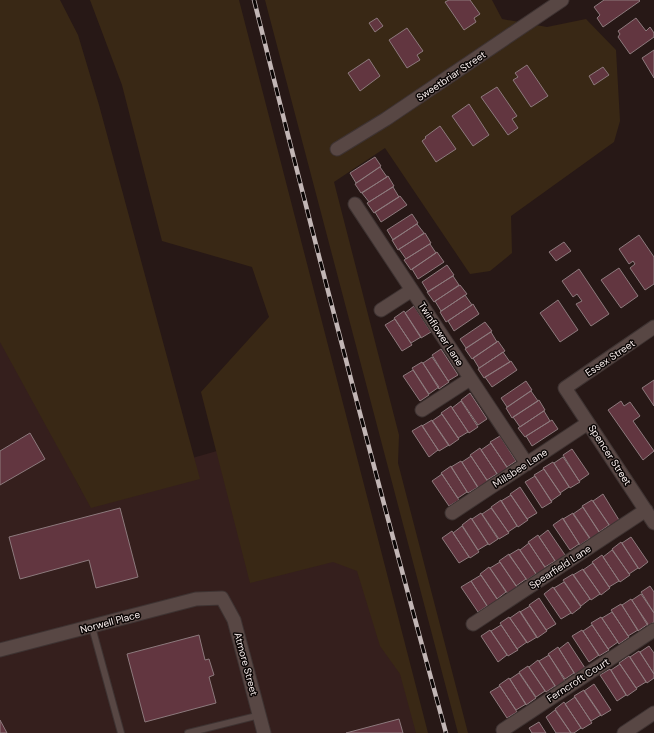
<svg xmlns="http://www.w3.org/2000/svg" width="654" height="733" font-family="'DM Sans',sans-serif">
	<rect width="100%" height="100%" fill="#271816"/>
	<!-- built -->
	<path fill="#351f1d" d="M0 327 81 490 342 415 427 733H0Z"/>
	<!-- green -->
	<path fill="#392815" d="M0 0H60L78 35 99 105 200 479 91 508 0 342Z
		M90 0H239L428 733H416L400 674 380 646 357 571 333 562 250 583 201 392 269 317 252 267 162 241 122 85Z
		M265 0H492L502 19 547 27 586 19 616 50 620 121 614 142 511 216 512 253 490 271 470 274 385 148 334 182 399 435 398 463 468 733H458Z"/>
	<!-- building -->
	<path fill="#623640" stroke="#8d7a7d" d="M449 0H470L480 14 474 18 476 22 464 30 445 2Z
		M604 0H639L640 1 603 27 597 18 600 15 594 7Z
		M377 18 383 26 375 32 369 23Z
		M636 18 646 31 650 27 654 33V37L630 54 618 37 620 34 618 31Z
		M407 28 423 51 417 55 420 60 407 68 389 40Z
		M654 50V78L642 58Z
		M369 59 380 76 360 91 348 73Z
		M527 65 548 96 531 107 513 80 518 77 515 73Z
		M603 67 609 75 594 85 589 76Z
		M497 87 517 116 512 119 518 128 508 135 481 97Z
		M469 104 489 135 473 146 452 116Z
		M440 126 456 149 436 162 422 141 426 138 425 137Z
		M375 157 381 166 356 183 350 173Z
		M380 167 387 177 361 193 355 184Z
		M388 176 394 186 369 202 362 193Z
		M393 187 399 197 374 213 367 203Z
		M400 196 407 205 381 222 375 212Z
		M412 214 418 223 393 240 387 230Z
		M417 224 424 233 398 250 392 240Z
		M425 233 431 243 406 259 399 249Z
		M639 235 654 257V284L645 290 630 268 635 264 633 261 629 264 619 249Z
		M564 242 571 251 556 261 549 252Z
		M430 244 436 253 411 270 404 260Z
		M437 252 444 262 418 279 412 269Z
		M447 265 454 275 428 292 422 282Z
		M619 268 638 296 621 308 601 280Z
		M579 269 609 314 591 326 576 304 582 301 577 294 573 297 562 281Z
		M453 276 459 285 434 302 427 292Z
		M460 285 467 294 441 311 435 301Z
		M465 295 472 305 446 322 440 312Z
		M558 300 578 330 560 342 540 313Z
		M473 304 479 314 454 331 448 321Z
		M414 306 431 332 421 338 405 313Z
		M404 311 421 337 411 343 394 318Z
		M395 319 412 345 402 351 385 325Z
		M485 322 492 331 466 348 460 339Z
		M491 332 497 342 472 359 465 349Z
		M498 341 505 351 479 368 473 358Z
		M441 349 458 375 448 381 432 355Z
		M503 352 510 362 484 378 478 369Z
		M432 357 449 382 439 389 423 363Z
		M511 361 517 370 492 387 485 377Z
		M422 362 439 387 429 394 412 368Z
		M413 370 429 395 420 401 403 376Z
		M654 380V406L642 388Z
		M526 381 532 390 507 407 501 398Z
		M531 391 538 401 512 418 506 408Z
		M470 393 487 419 478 425 461 400Z
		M539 400 545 410 520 427 513 417Z
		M461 401 478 427 469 433 452 408Z
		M621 401 624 406 630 402 640 416 633 421 654 451 643 460 608 410Z
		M451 406 468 432 458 438 441 413Z
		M544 411 550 421 525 437 518 428Z
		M442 414 459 439 449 446 432 421Z
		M432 420 449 445 439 451 422 426Z
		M552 420 558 429 532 446 526 436Z
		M422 425 438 450 429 457 412 431Z
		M30 433 45 459 0 485V451Z
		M500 436 516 461 507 467 490 442Z
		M491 443 508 469 498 475 481 450Z
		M480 448 497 474 487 480 470 455Z
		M572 449 589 474 579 481 563 455Z
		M471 456 488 482 478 488 462 462Z
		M563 457 580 482 570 488 554 463Z
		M461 461 478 487 468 493 451 467Z
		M553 462 569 487 560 493 543 468Z
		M451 466 467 492 458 498 441 473Z
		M544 469 561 494 551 501 534 475Z
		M442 474 459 500 449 506 432 481Z
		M535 476 552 502 542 508 525 482Z
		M520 487 537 513 527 519 510 494Z
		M603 494 619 520 610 526 593 501Z
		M511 495 528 520 518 527 501 501Z
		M501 500 517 526 508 532 491 507Z
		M592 500 609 525 599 532 582 506Z
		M583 507 600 533 590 539 573 514Z
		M120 508 138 577 96 588 89 560 20 579 9 537Z
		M491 508 509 533 499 539 482 514Z
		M481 513 498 539 489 545 472 519Z
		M573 513 590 538 580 545 563 519Z
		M471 518 488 544 478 550 462 525Z
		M563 518 579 544 570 550 553 525Z
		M462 526 479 552 470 558 453 533Z
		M548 530 565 555 556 562 539 537Z
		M452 531 469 557 459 563 442 538Z
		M538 535 555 561 545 567 528 542Z
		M631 537 648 562 639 569 622 543Z
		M621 542 638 568 629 574 612 549Z
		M529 543 546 569 537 575 520 550Z
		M519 549 536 574 527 580 509 555Z
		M612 550 630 575 620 582 603 557Z
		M509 554 526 579 516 586 499 561Z
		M602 555 619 581 609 587 592 562Z
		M500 562 517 587 508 594 490 568Z
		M593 563 610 588 601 595 583 570Z
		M489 567 506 592 497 599 480 574Z
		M583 569 600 594 591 600 573 575Z
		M573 574 590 599 581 606 563 580Z
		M481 575 498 600 488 607 471 581Z
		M471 581 487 606 478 612 461 587Z
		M564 582 581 607 572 614 554 588Z
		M650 586 654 592V613L641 592Z
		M553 587 571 613 561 619 544 594Z
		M641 594 654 613V622L648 626 632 600Z
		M539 598 556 624 546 630 529 605Z
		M631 599 648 624 638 631 622 605Z
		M621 604 638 630 628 636 611 610Z
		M530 606 547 631 537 638 520 612Z
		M520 611 537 637 527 643 510 618Z
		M612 612 629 637 619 644 602 618Z
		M509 617 527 642 517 649 500 623Z
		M601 617 618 642 608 649 591 623Z
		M501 625 518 650 508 656 491 631Z
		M592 625 609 650 599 656 583 631Z
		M490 630 507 655 498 662 481 636Z
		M582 630 599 655 589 662 572 636Z
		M199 635 205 660 209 659 214 675 209 677 216 703 145 722 127 654Z
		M568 642 585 668 575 674 559 649Z
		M649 646 654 653V674L640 652Z
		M558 647 574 673 565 679 548 654Z
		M639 651 654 674V678L647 683 630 657Z
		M549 655 565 681 556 687 539 661Z
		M629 656 646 682 636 688 619 663Z
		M538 660 555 686 546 692 529 667Z
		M620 664 637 689 627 696 611 670Z
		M528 666 545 691 536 697 519 672Z
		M610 669 626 695 617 701 600 675Z
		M519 673 536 698 526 705 510 679Z
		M509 678 526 704 516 710 499 685Z
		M594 684 611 710 601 716 584 691Z
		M500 686 517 712 507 718 490 692Z
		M584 690 601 715 591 721 574 696Z
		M575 697 592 723 582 729 565 704Z
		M564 702 581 728 574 733H571L555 709Z
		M555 710 571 733H556L546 717Z
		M399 719 403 733H346Z
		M0 720 7 733H0Z
		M539 722 546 733H532L529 728Z"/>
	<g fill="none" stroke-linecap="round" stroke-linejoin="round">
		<defs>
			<path id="service" d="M92 627 121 733
				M188 733 260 715"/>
			<path id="minor" d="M337 149 386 119 562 0
				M355 204 527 464
				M381 310 412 290
				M654 327 565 388 654 523
				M422 410 470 379
				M452 513 588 423
				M473 624 646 510
				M0 650 196 599 222 598 234 620 264 733
				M503 730 654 630
				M624 733 654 713"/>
		</defs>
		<!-- service casing -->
		<use href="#service" stroke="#3e3332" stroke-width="8"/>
		<!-- minor casing -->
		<use href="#minor" stroke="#3e3332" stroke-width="15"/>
		<!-- service -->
		<use href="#service" stroke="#584744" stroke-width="6"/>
		<!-- minor -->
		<use href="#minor" stroke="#584744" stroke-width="13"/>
		<defs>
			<path id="rail" d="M254 0C315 245 379 489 446 733"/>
		</defs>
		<!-- rail casing -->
		<use href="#rail" stroke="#c2b6b5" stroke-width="4.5"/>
		<!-- rail -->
		<use href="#rail" stroke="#0b0605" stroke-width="3" stroke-dasharray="9" stroke-linecap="butt"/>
	</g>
	<g text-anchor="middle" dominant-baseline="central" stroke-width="3" stroke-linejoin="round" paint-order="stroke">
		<!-- street labels -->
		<g font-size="10" fill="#fbf0ef" stroke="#0b0605">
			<text transform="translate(451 76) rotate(-34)">Sweetbriar Street</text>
			<text transform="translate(441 334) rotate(57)">Twinflower Lane</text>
			<text transform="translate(610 358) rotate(-34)">Essex Street</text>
			<text transform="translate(610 455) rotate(57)">Spencer Street</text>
			<text transform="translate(520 468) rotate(-33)">Millsbee Lane</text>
			<text transform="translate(560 567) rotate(-33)">Spearfield Lane</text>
			<text transform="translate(110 622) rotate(-15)">Norwell Place</text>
			<text transform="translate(246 664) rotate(75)">Atmore Street</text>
			<text transform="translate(578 680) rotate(-33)">Ferncroft Court</text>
		</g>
	</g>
</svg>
